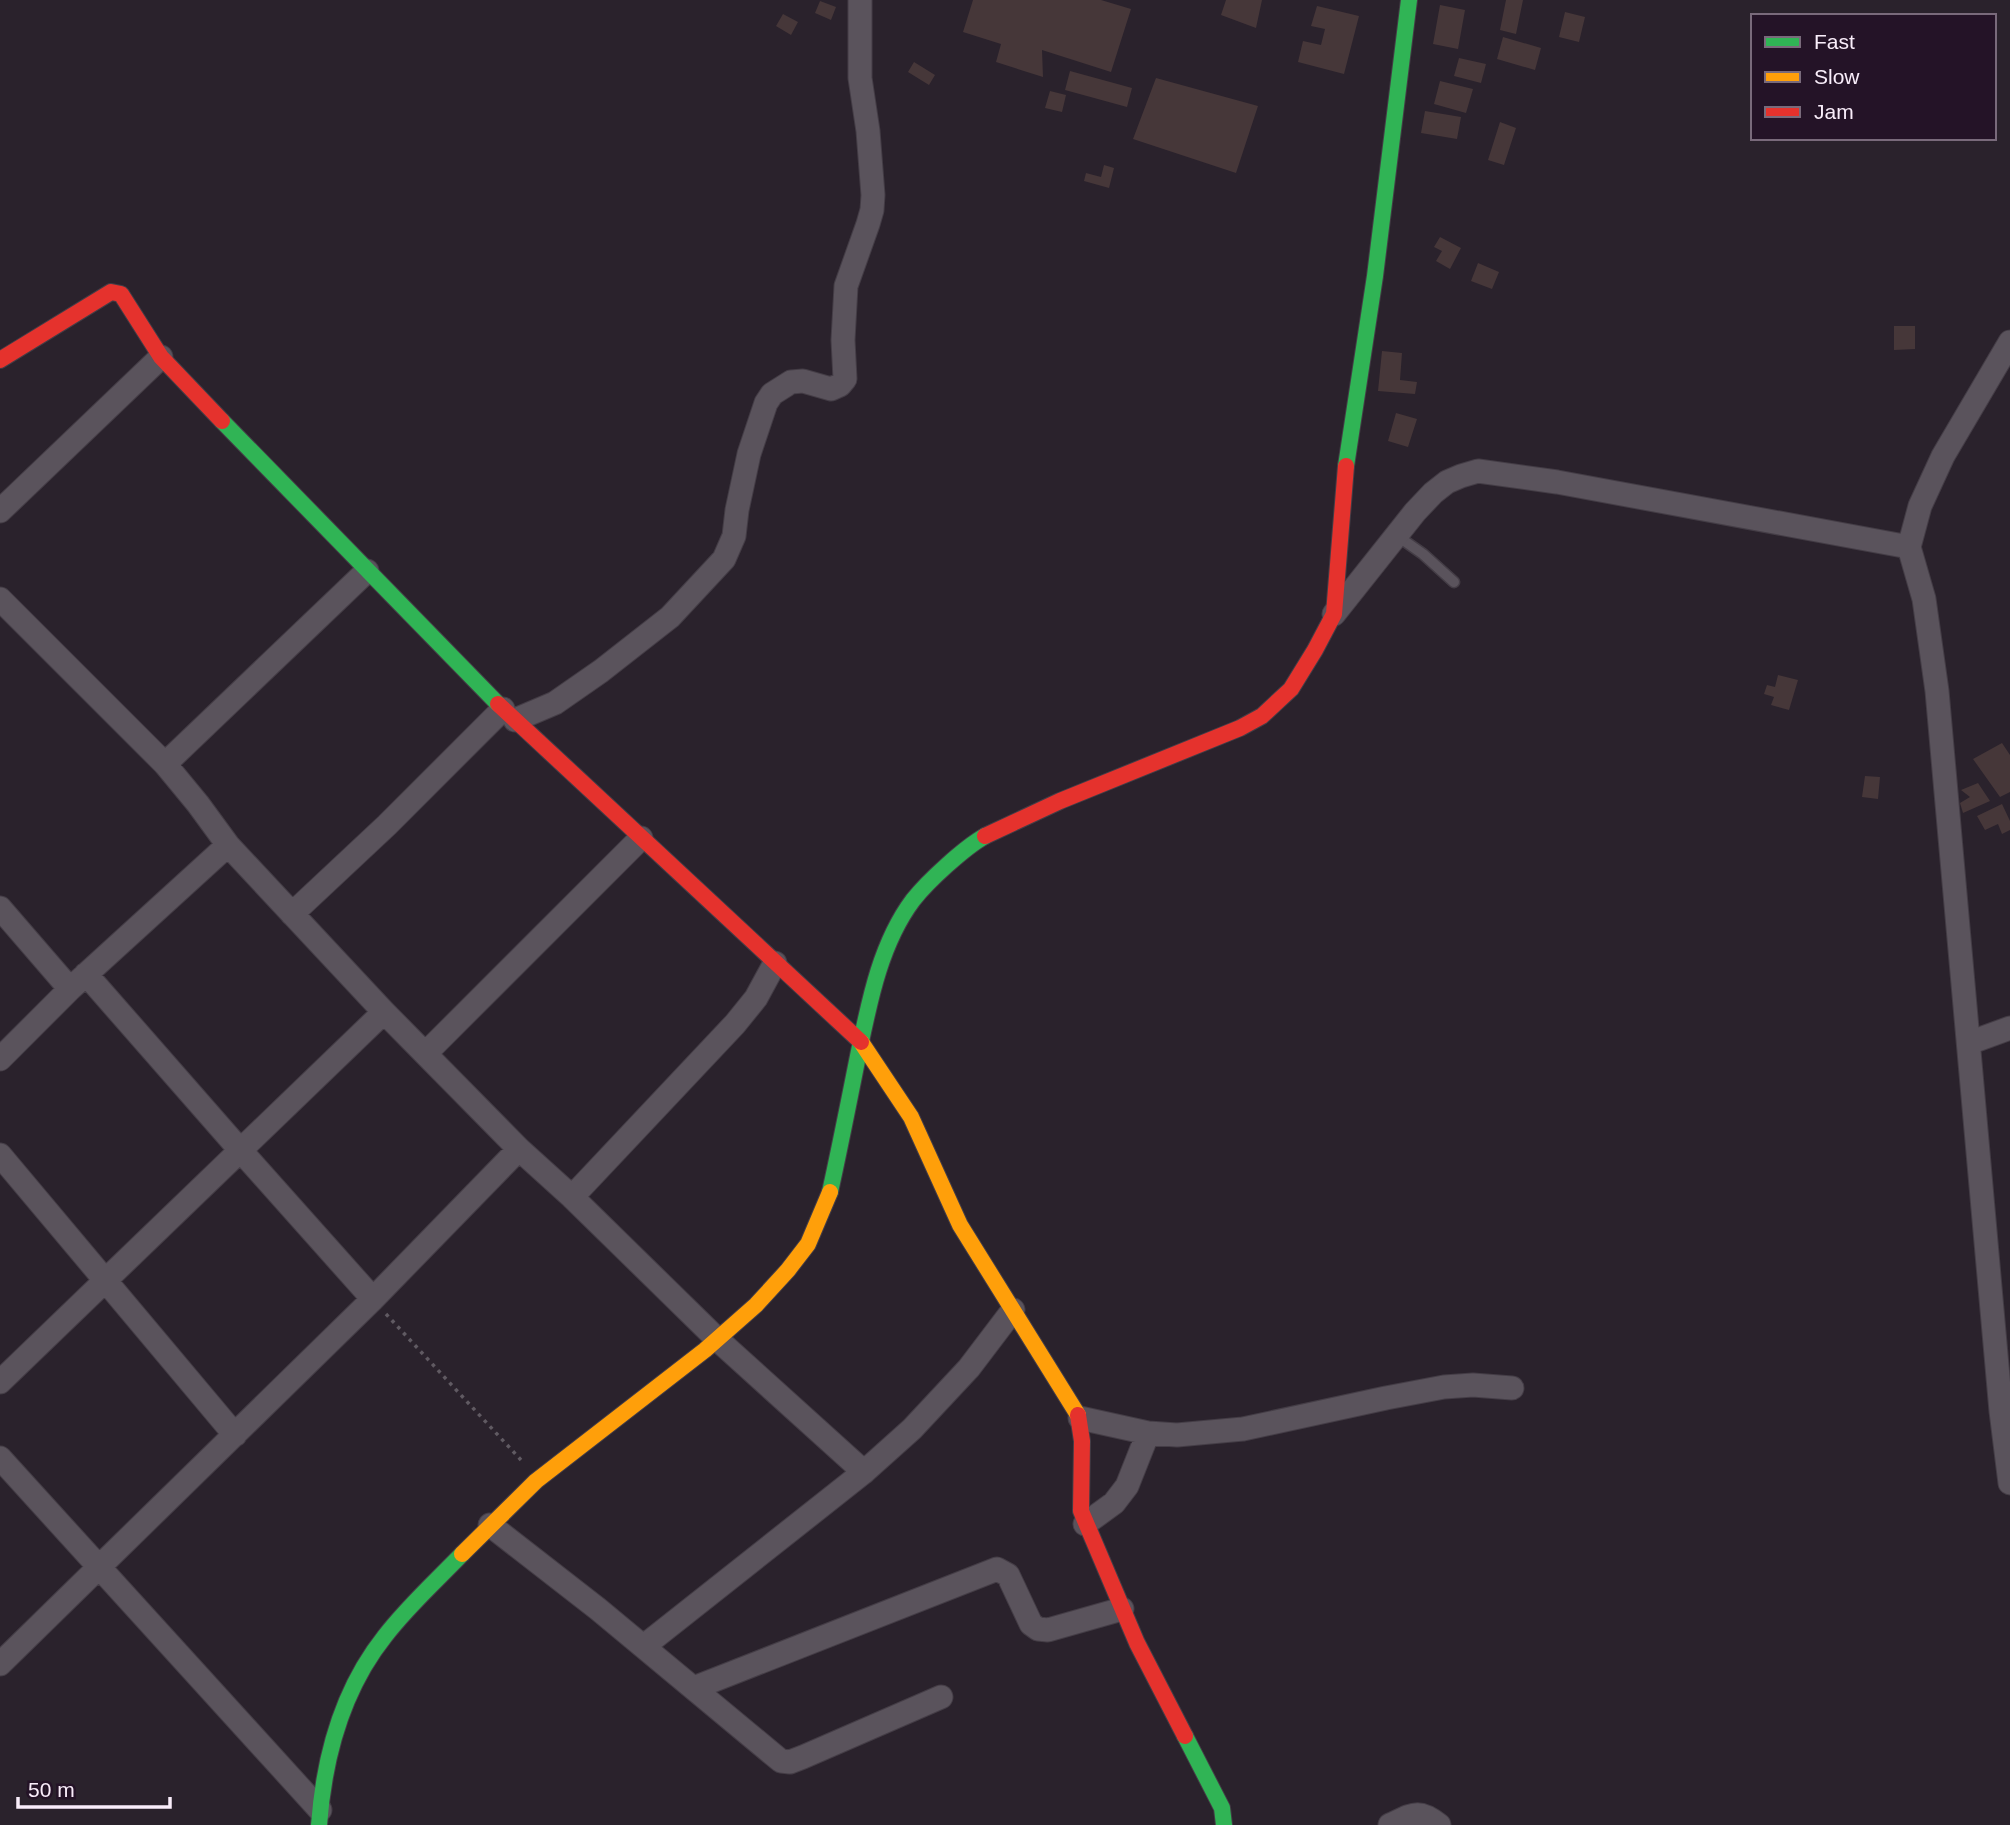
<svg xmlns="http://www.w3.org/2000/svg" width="2010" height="1825" font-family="Arial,sans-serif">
	<rect width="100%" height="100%" fill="#2a222c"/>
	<!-- building -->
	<path fill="#463739" d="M973 0H1101L1131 9 1111 72 1042 50 1043 77 996 62 1001 44 963 32Z
		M1226 0H1262L1256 28 1221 15Z
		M1506 0H1523L1516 34 1500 30Z
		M820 1 836 7 831 20 815 13Z
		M1440 5 1465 10 1458 49 1433 44Z
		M1317 6 1359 16 1344 74 1298 62 1303 41 1321 45 1325 29 1311 26Z
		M1565 12 1585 17 1579 42 1559 37Z
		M783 14 798 22 791 35 776 26Z
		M1503 37 1541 48 1535 70 1497 59Z
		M1459 58 1486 64 1481 83 1454 76Z
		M914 62 935 75 929 85 908 72Z
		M1070 71 1132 88 1127 107 1065 90Z
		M1156 78 1258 106 1236 173 1133 139Z
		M1440 81 1473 89 1466 113 1434 104Z
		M1050 91 1066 95 1062 112 1045 108Z
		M1425 111 1461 117 1457 139 1421 133Z
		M1500 122 1516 128 1504 165 1488 160Z
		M1104 165 1114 168 1109 188 1084 181 1086 173 1101 177Z
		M1440 237 1461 248 1450 269 1436 261 1442 251 1434 247Z
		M1478 263 1499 272 1492 289 1471 281Z
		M1894 326H1915V349L1894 350Z
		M1382 351 1402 353 1400 380 1417 382 1415 394 1378 391Z
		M1396 413 1417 419 1408 447 1388 441Z
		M1778 675 1798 680 1789 710 1771 705 1774 697 1764 694 1767 685 1775 687Z
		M2002 743 2010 755V792L2000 797 1973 759Z
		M1865 776 1880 777 1878 799 1862 797Z
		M1978 783 1990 801 1963 813 1960 803 1970 797 1961 790Z
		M2002 804 2010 821V830L2002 834 1998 824 1985 830 1977 816Z"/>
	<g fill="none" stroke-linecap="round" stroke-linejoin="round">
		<defs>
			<path id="lane" d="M1396 535 1423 554 1454 582"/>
			<path id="street" d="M2010 342 1943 456 1920 506 1909 547 1924 599 1937 691 2001 1411 2010 1483
				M0 511 161 357
				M0 599 165 764 198 804 228 845 384 1012 519 1149 572 1197 718 1340 864 1472
				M1334 614 1415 512 1433 493 1447 482 1461 476 1478 471 1557 482 1909 547
				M515 720 555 703 601 671 670 617 724 559 734 536 737 510 749 454 766 403 772 394 791 382 803 381 831 389 840 385 845 379 843 340 846 286 868 224 872 210 873 195 868 131 860 78V0
				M165 764 367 571
				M0 908 70 989
				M292 914 387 825 503 709
				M86 974 241 1151 373 1299
				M1969 1043 2010 1028
				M426 1053 641 838
				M0 1059 70 989 228 845
				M0 1155 235 1435
				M572 1197 735 1024 756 998 775 963
				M0 1382 384 1012
				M1080 1418 1148 1433 1177 1435 1243 1429 1386 1398 1444 1387 1473 1385 1512 1388
				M0 1458 320 1810
				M1085 1524 1114 1503 1127 1486 1148 1433
				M490 1525 598 1609 781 1761 790 1762 803 1757 941 1697
				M644 1646 864 1472 912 1429 969 1368 1013 1310
				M0 1664 373 1299 519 1149
				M694 1688 997 1569 1008 1575 1031 1624 1038 1629 1048 1630 1122 1609
				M1390 1825C1412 1815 1418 1808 1439 1825"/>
			<path id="fast" d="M222 421 498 704
				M1346 466 1375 276 1409 0
				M830 1192C840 1147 849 1101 858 1056 869 1003 880 944 913 900 928 881 964 848 985 836
				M1185 1736 1222 1808 1224 1825
				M319 1825C324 1757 342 1690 385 1636 408 1606 436 1581 462 1554"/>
			<path id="slow" d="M861 1042 911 1117 960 1225 1078 1415
				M462 1554 536 1481 705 1350 756 1305 788 1270 808 1244 830 1192"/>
			<path id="jam" d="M0 360 111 292 121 294 161 357 222 421
				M498 704 861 1042
				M985 836 1060 801 1240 728 1262 716 1291 689 1315 650 1334 614 1346 466
				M1078 1415 1082 1441 1081 1511 1137 1643 1185 1736"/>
		</defs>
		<!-- lane casing -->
		<use href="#lane" stroke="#443d46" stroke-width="13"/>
		<!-- street casing -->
		<use href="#street" stroke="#443d46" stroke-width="25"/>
		<!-- fast casing -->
		<use href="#fast" stroke="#443d46" stroke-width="18"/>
		<!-- slow casing -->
		<use href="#slow" stroke="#443d46" stroke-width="18"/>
		<!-- jam casing -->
		<use href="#jam" stroke="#443d46" stroke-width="18"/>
		<!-- path -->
		<path stroke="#605a62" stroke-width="3.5" stroke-dasharray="3.5 5" stroke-linecap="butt" d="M386 1314 521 1460"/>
		<!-- lane -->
		<use href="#lane" stroke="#5a535c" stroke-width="10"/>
		<!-- street -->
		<use href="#street" stroke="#5a535c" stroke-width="23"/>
		<!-- fast -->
		<use href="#fast" stroke="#30b455" stroke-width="16"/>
		<!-- slow -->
		<use href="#slow" stroke="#ff9f0a" stroke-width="16"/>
		<!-- jam -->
		<use href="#jam" stroke="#e5322d" stroke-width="16"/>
	</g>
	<!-- legend -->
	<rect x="1751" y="14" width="245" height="126" fill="#241327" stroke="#796a7b" stroke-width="2"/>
	<rect x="1765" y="37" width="35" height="10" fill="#30b455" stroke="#796a7b" stroke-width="2"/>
	<text x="1814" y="49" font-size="21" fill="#f9edfa">Fast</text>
	<rect x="1765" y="72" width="35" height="10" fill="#ff9f0a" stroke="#796a7b" stroke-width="2"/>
	<text x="1814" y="84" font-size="21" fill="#f9edfa">Slow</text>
	<rect x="1765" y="107" width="35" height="10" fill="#e5322d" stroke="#796a7b" stroke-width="2"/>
	<text x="1814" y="119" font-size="21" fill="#f9edfa">Jam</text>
	<!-- scale -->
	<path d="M18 1797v10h152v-10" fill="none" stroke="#f9edfa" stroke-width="3.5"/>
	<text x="28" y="1797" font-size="21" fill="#f9edfa" stroke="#241327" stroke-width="5" paint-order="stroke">50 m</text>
</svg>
